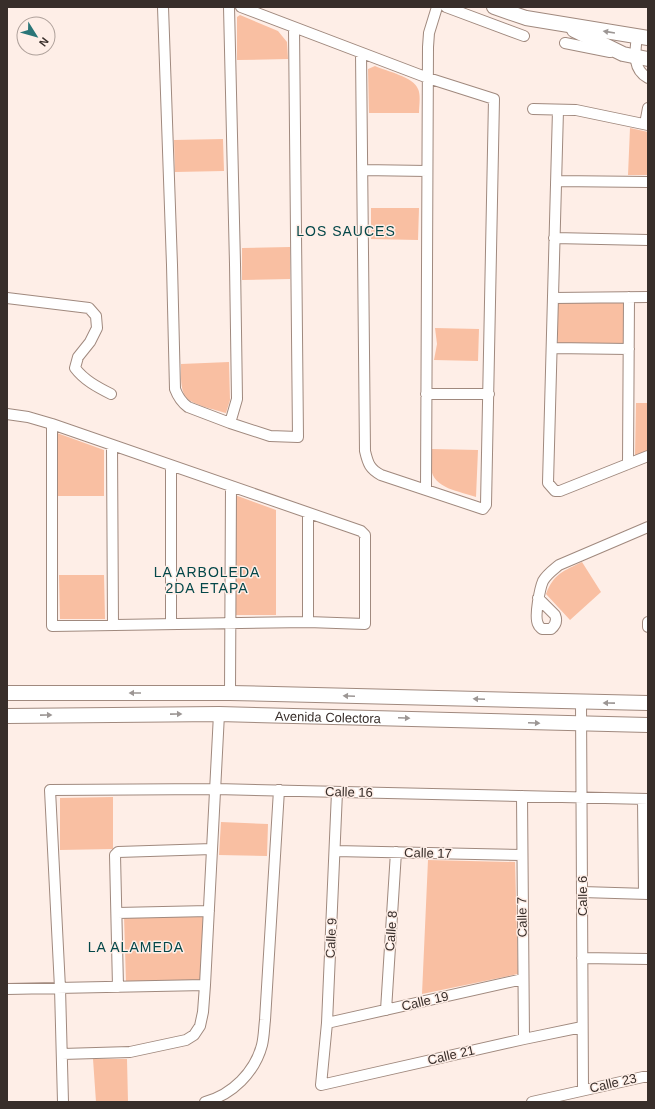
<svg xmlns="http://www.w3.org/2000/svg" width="655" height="1109" font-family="Arial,sans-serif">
	<rect width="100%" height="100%" fill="#feeee7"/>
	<!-- green -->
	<path fill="#f9bfa2" d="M240 15 278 31 287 42 288 59 237 60V17Z
		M375 66C386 71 414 77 418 89 421 95 419 106 419 113H369L368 69Z
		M630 128 648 132V175H628Z
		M223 139 224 171 175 172 174 140Z
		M371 208H419L418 240 371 239Z
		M290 247V279L242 280V248Z
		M558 302H625V343H558Z
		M435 328 479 329 478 361 434 360 437 344Z
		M229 362 230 400 226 413C216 410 189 404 185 396 180 387 181 373 181 364Z
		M636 403H648V451L635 456Z
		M57 433 104 450V496H58Z
		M432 449 478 450 476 497C460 491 433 489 431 468 431 462 432 455 432 449Z
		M235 495 276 510V615H235Z
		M582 562 601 592 570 620 546 594C554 573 564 571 582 562Z
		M59 575H104L105 619H60Z
		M113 797V849L60 850V798Z
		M221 822 268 824 267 856 219 855Z
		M428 860 515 862 518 974 422 994Z
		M203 915 200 980 126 982 124 916Z
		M93 1059H127L128 1102H96Z"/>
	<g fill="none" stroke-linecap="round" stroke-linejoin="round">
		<defs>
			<path id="street" d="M163 7 172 265 175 389C178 397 181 402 188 407L230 423 270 436 298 437 294 28
				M229 7 235 264 237 399 230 423
				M241 7 428 78 494 99 486 505 483 509 381 475C370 469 368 464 365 451L361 53
				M446 7 524 36
				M637 36C635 52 632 69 648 78
				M565 43 610 52
				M533 109 576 110 648 125
				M558 110 548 483 555 491H560L648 456
				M645 124 648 108
				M362 170 427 171
				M556 181 648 182
				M554 238 648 240
				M7 298 89 308 96 316 97 328 90 342 78 357 75 368C84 380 97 387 111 394
				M553 298 648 297
				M552 348 629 349
				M426 394H489
				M7 414 28 417 52 424 361 531 365 535V624L308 622 52 626V424
				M112 446 113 625
				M628 464 629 297
				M171 466V624
				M426 490 428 47 429 33 437 7
				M308 513V622
				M538 598 555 615C557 620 556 625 551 629H542C540 627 539 627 538 624 534 617 540 588 543 581 547 574 553 570 559 565L648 527
				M648 622V627
				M230 693 231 486
				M581 702 583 1090
				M337 792 327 1023 321 1085 524 1039 582 1027
				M522 796 524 1039
				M643 799 644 894
				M335 851 522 855
				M582 892 648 894
				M117 913 209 911
				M582 958 648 959
				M118 987 115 855 118 852 212 849
				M7 989 205 985
				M386 1010 396 852
				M327 1023 523 979
				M62 1054 130 1052 186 1040 194 1035 200 1026 203 1012 205 985 219 714
				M63 1102 60 988 50 790 216 789 648 799
				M205 1102C232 1095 255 1072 262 1045 264 1037 264 1028 265 1020L279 790
				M532 1102 643 1077H648"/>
			<g id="secondary">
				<path d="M494 7 526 18 648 38"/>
				<path d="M574 30 623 54 648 59"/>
				<path d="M7 693H230L648 703"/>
				<path id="s1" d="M7 716 219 714 648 725"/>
			</g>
		</defs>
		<!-- street casing -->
		<use href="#street" stroke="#a0897e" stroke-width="12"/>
		<!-- secondary casing -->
		<use href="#secondary" stroke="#a0897e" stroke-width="16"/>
		<!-- street -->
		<use href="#street" stroke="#fff" stroke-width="10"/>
		<!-- secondary -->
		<use href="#secondary" stroke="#fff" stroke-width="14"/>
	</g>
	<!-- one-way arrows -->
	<defs><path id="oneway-solid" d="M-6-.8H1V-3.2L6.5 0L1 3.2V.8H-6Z"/></defs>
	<g fill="#9c9694">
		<use href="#oneway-solid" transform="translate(609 32) rotate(-171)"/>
		<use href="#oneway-solid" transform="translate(135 693) rotate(180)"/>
		<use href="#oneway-solid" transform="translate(349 696) rotate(-178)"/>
		<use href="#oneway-solid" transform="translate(479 699) rotate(-178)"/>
		<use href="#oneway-solid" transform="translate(609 703) rotate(-179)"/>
		<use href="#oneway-solid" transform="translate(176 714) rotate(-1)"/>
		<use href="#oneway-solid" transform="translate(46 715) rotate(-1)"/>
		<use href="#oneway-solid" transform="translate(404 718) rotate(2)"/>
		<use href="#oneway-solid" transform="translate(534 723) rotate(2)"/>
	</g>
	<g text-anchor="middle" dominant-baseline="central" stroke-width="3" stroke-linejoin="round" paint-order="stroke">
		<!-- street labels -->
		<g font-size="13" fill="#382e2a" stroke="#feeee7">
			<text stroke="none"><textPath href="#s1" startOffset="321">Avenida Colectora</textPath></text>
			<text transform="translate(349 792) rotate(1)">Calle 16</text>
			<text transform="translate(428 853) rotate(1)">Calle 17</text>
			<text transform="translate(582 896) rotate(-90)">Calle 6</text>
			<text transform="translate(522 917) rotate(-91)">Calle 7</text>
			<text transform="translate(391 931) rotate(-86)">Calle 8</text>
			<text transform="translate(331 938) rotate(-87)">Calle 9</text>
			<text transform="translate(425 1001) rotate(-13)">Calle 19</text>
			<text transform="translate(451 1055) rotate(-13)">Calle 21</text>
			<text transform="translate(613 1083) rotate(-13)">Calle 23</text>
		</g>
		<!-- neighbourhood labels -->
		<g font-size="14" letter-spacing="1" fill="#044749" stroke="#feeee7">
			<text x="346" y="231">LOS SAUCES</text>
			<text x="207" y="572">LA ARBOLEDA<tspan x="207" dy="16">2DA ETAPA</tspan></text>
			<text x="136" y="947">LA ALAMEDA</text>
		</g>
	</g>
	<!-- border -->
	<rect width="655" height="1109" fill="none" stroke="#382e2a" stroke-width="16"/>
	<!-- north arrow -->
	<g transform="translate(36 36) rotate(127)"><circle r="19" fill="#feeee7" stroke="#afa19b"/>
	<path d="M0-3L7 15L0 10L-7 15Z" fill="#2a7577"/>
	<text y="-6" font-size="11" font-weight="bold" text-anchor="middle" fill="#382e2a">N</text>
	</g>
</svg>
